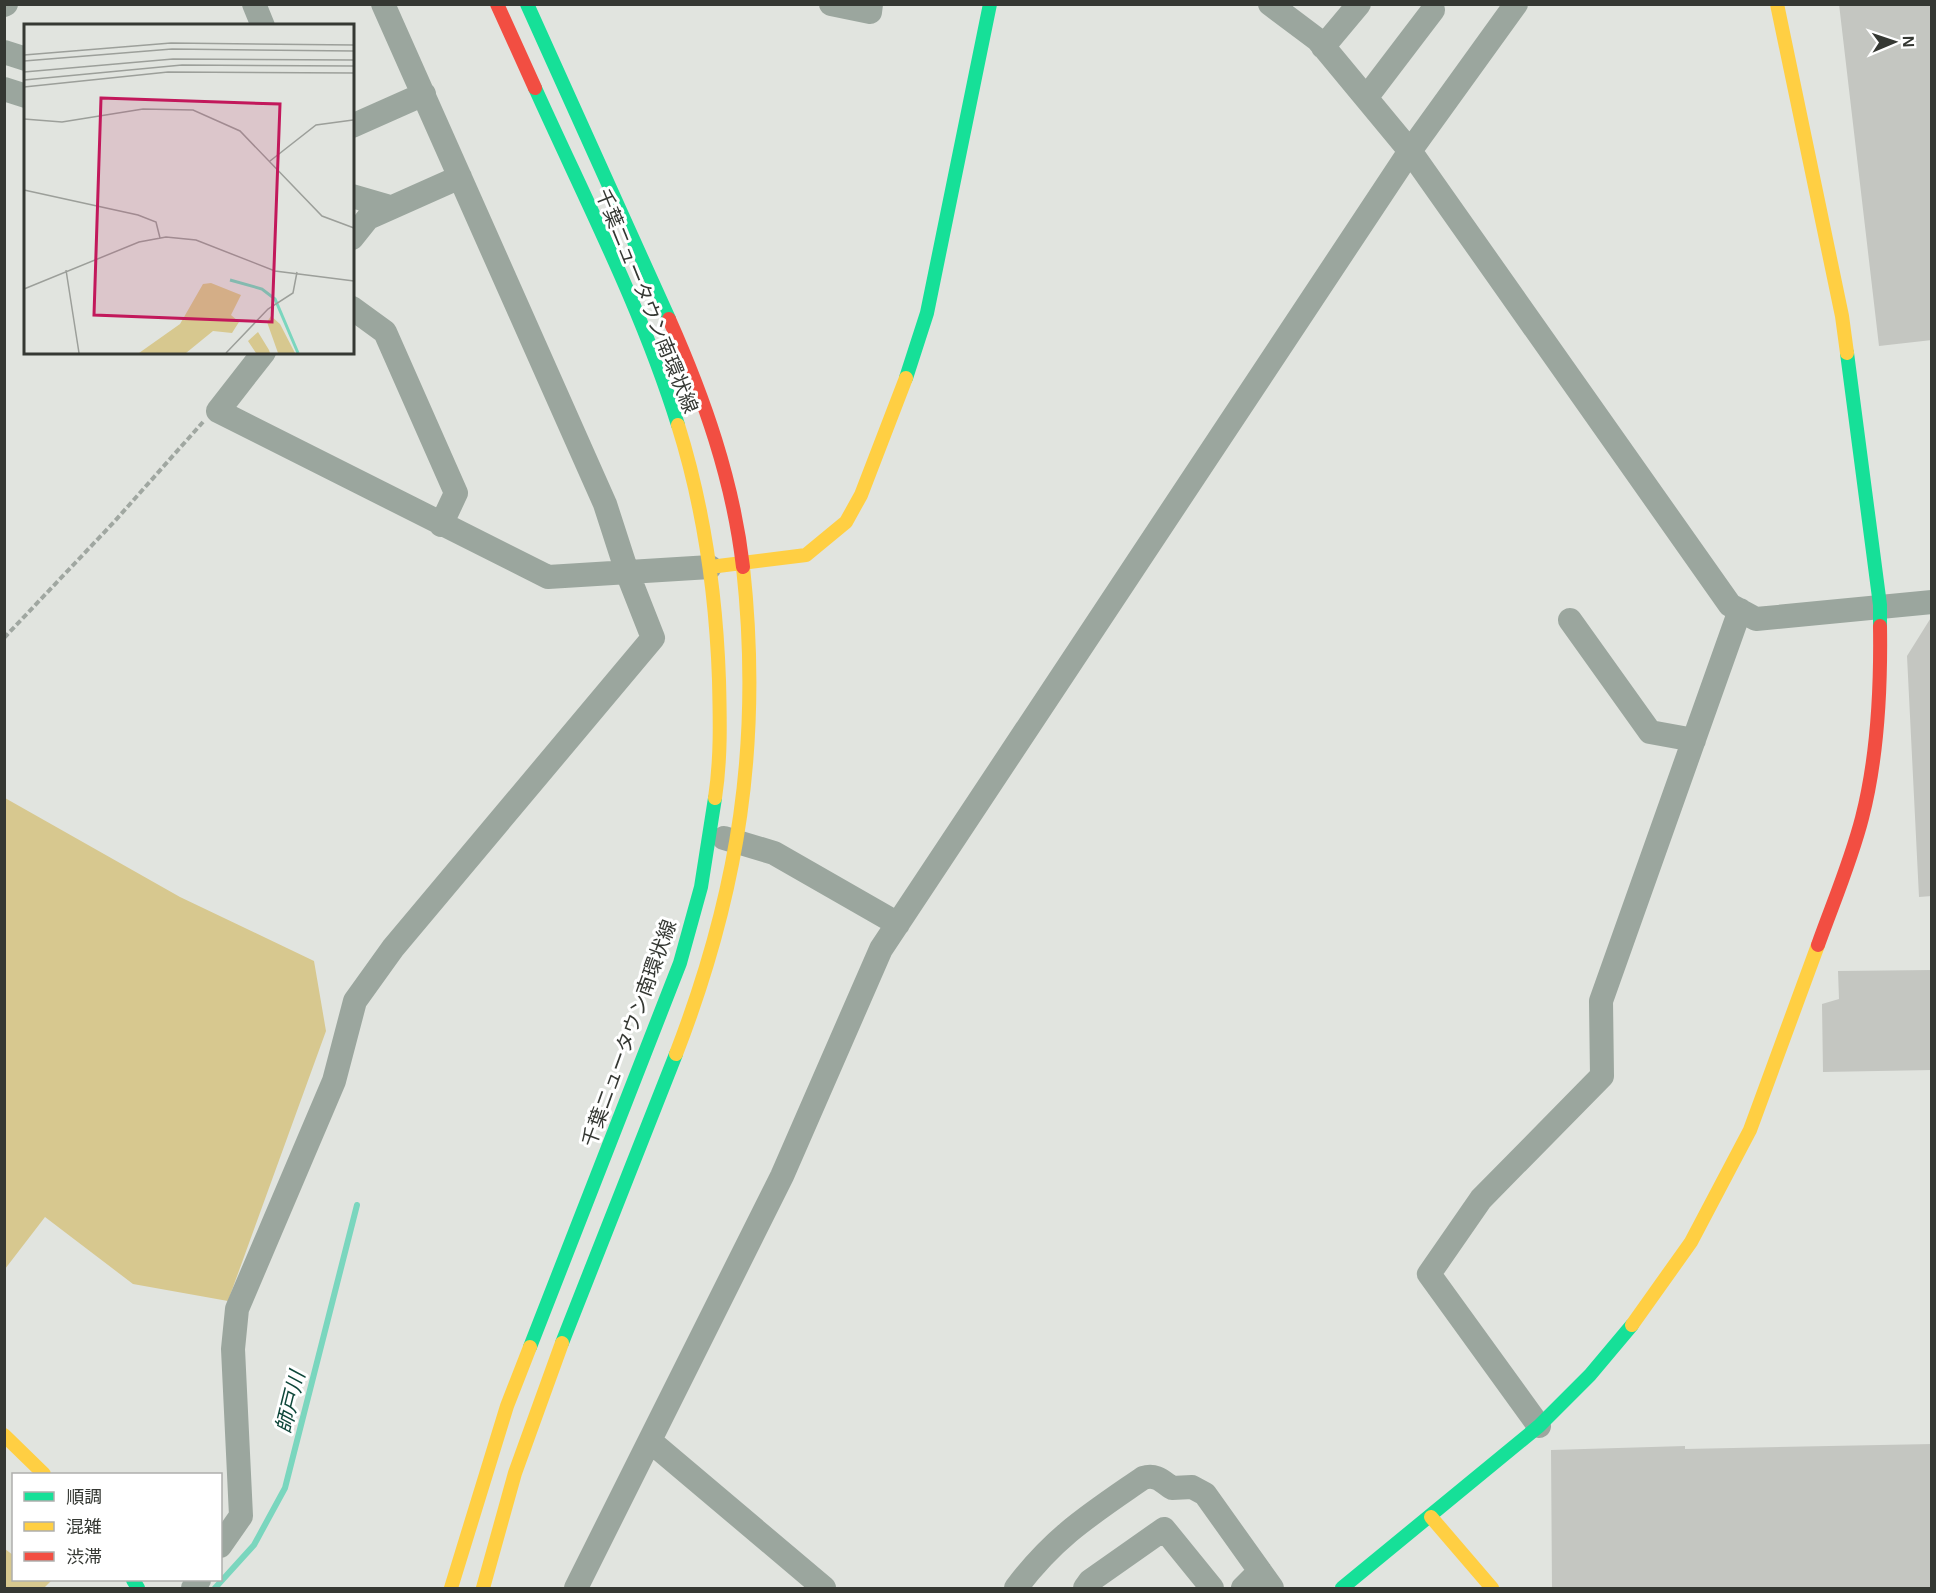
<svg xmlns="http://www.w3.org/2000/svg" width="1936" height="1593" font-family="Arial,'Noto Sans JP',sans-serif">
	<rect width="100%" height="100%" fill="#e1e4df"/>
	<!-- forest -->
	<path fill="#d7c88f" d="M5 798 180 897 314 961 326 1031 228 1301 133 1284 45 1217 5 1269Z
		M5 1549 13 1555 14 1580H52L44 1588H5Z"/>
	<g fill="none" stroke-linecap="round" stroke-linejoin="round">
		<!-- stream -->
		<path stroke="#7ad6be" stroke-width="6" d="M215 1588 254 1545 285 1488 357 1205"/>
	</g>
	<!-- building -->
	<path fill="#c4c6c1" d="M1839 4H1932V340L1879 346Z
		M1932 616V896L1919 897 1907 656Z
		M1932 970V1070L1823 1072 1822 1004 1839 999 1838 971Z
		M1932 1444V1588H1552L1551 1450 1685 1446V1449Z"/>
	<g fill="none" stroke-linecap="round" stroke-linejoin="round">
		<!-- path -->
		<path stroke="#a0a7a1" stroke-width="4" stroke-dasharray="6 3" stroke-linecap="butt" d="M4 638 114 522 203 422"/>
		<!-- street -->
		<path stroke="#9ba69e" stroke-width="24" d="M254 4 263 26
			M831 4 870 12 871 4
			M1270 4 1318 40 1410 151 1730 605 1756 619 1932 602
			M4 5 6 4
			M1323 47 1359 4
			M4 52 26 59
			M4 89 26 96
			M1366 98 1433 10
			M352 126 424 94
			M352 196 390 207
			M352 238 368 218 460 177
			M352 308 385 332 456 493 441 525
			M264 352 218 411 548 577 710 567
			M1570 620 1650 732 1694 740
			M724 838 774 853 898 924
			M1539 1426 1429 1274 1481 1199 1602 1076 1601 1001 1740 610
			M650 1441 824 1588
			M220 1546 241 1516 233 1349 237 1309 334 1081 355 1001 393 948 653 638 627 572 605 504 383 4
			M193 1588 199 1580
			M576 1588 782 1176 881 949 1410 151 1516 4
			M1016 1588C1055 1536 1091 1514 1143 1478 1156 1474 1162 1481 1172 1488L1192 1487 1205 1494 1272 1588
			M1085 1588 1090 1581 1164 1529 1212 1588
			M1243 1588 1260 1571"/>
		<!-- fast -->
		<path stroke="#16e098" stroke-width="14" d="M527 4 669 319
			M535 88C585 199 642 309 678 425
			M1847 353 1880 605V626
			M906 378 927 313 990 4
			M562 1343 676 1054
			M530 1347 680 963 701 887 715 798
			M133 1580 138 1588
			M1342 1588 1539 1426 1590 1375 1632 1325"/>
		<!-- slow -->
		<path stroke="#ffcf43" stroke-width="14" d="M1777 4 1842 316 1847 353
			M678 425C704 508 716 593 719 680 720 720 721 759 715 798
			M718 566 806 555 846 522 861 495 906 378
			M676 1054C739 891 762 742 743 567
			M1632 1325 1691 1242 1750 1130 1818 945
			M4 1435 44 1474
			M1431 1517 1492 1588
			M451 1588 507 1406 530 1347
			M483 1588 515 1473 562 1343"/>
		<!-- jam -->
		<path stroke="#f24e42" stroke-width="14" d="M497 4 535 88
			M669 319C704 398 733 480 743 567
			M1818 945C1833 903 1851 861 1862 818 1878 756 1881 690 1880 626"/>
	</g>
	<g text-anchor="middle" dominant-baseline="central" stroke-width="6" stroke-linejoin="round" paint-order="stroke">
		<!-- street labels -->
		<g font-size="20" fill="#353833" stroke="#fff">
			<text transform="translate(647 301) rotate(68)">千葉ニュータウン南環状線</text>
			<text transform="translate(629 1033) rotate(-70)">千葉ニュータウン南環状線</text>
		</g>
		<!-- water labels -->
		<g font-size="21" font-style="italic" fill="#0e473a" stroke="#fff">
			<text transform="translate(290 1402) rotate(-76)">師戸川</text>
		</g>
	</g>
	<!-- overview -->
	<g transform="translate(24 24)">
		<rect width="330" height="330" fill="#e1e4df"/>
		<path d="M187 259 217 271 207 291 215 298 208 309 189 307 162 329H115L156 300 179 260ZM247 292 256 300 271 329H254L243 298ZM234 308 245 326 246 329H232L224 317Z" fill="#d7c88f"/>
		<path fill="none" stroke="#7ad6be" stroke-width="3" d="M206 256 238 265 251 275 274 329"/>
		<path fill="none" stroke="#9c9f9a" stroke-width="1.5" d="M330 5V124M0 31 147 19 330 21M0 37 148 25 330 27M0 48 149 35 330 36M0 56 158 41 330 42M0 63 144 48 330 49M0 95 38 98 119 85 169 86 216 107 298 192 330 204M246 137 292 101 329 96M0 166 114 191 132 198 136 214M42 246 55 329M0 265 115 218 142 213 172 216 251 247 330 257M202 329 244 285 269 269 273 248"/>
		<path fill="#c2185b" fill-opacity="0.15" stroke="#c2185b" stroke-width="3" d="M77 74 256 80 248 298 70 291Z"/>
		<rect width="330" height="330" fill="none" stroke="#353833" stroke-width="3"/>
	</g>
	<!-- border -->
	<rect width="1936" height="1593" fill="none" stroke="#353833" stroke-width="12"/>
	<!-- legend -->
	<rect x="12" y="1473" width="210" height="108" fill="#ffffff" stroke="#aeafad" stroke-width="1.5"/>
	<rect x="24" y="1492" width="30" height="9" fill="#16e098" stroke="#aeafad" stroke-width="1.5"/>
	<text x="66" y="1503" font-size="18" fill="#353833">順調</text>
	<rect x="24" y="1522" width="30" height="9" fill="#ffcf43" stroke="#aeafad" stroke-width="1.5"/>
	<text x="66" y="1533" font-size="18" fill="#353833">混雑</text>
	<rect x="24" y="1552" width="30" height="9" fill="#f24e42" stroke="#aeafad" stroke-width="1.5"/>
	<text x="66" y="1563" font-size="18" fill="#353833">渋滞</text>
	<!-- north arrow -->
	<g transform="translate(1894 42) rotate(88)" stroke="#ffffff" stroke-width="4.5" paint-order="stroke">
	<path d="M0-4.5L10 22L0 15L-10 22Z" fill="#353833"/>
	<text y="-9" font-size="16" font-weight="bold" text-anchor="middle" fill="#353833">N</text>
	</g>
</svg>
